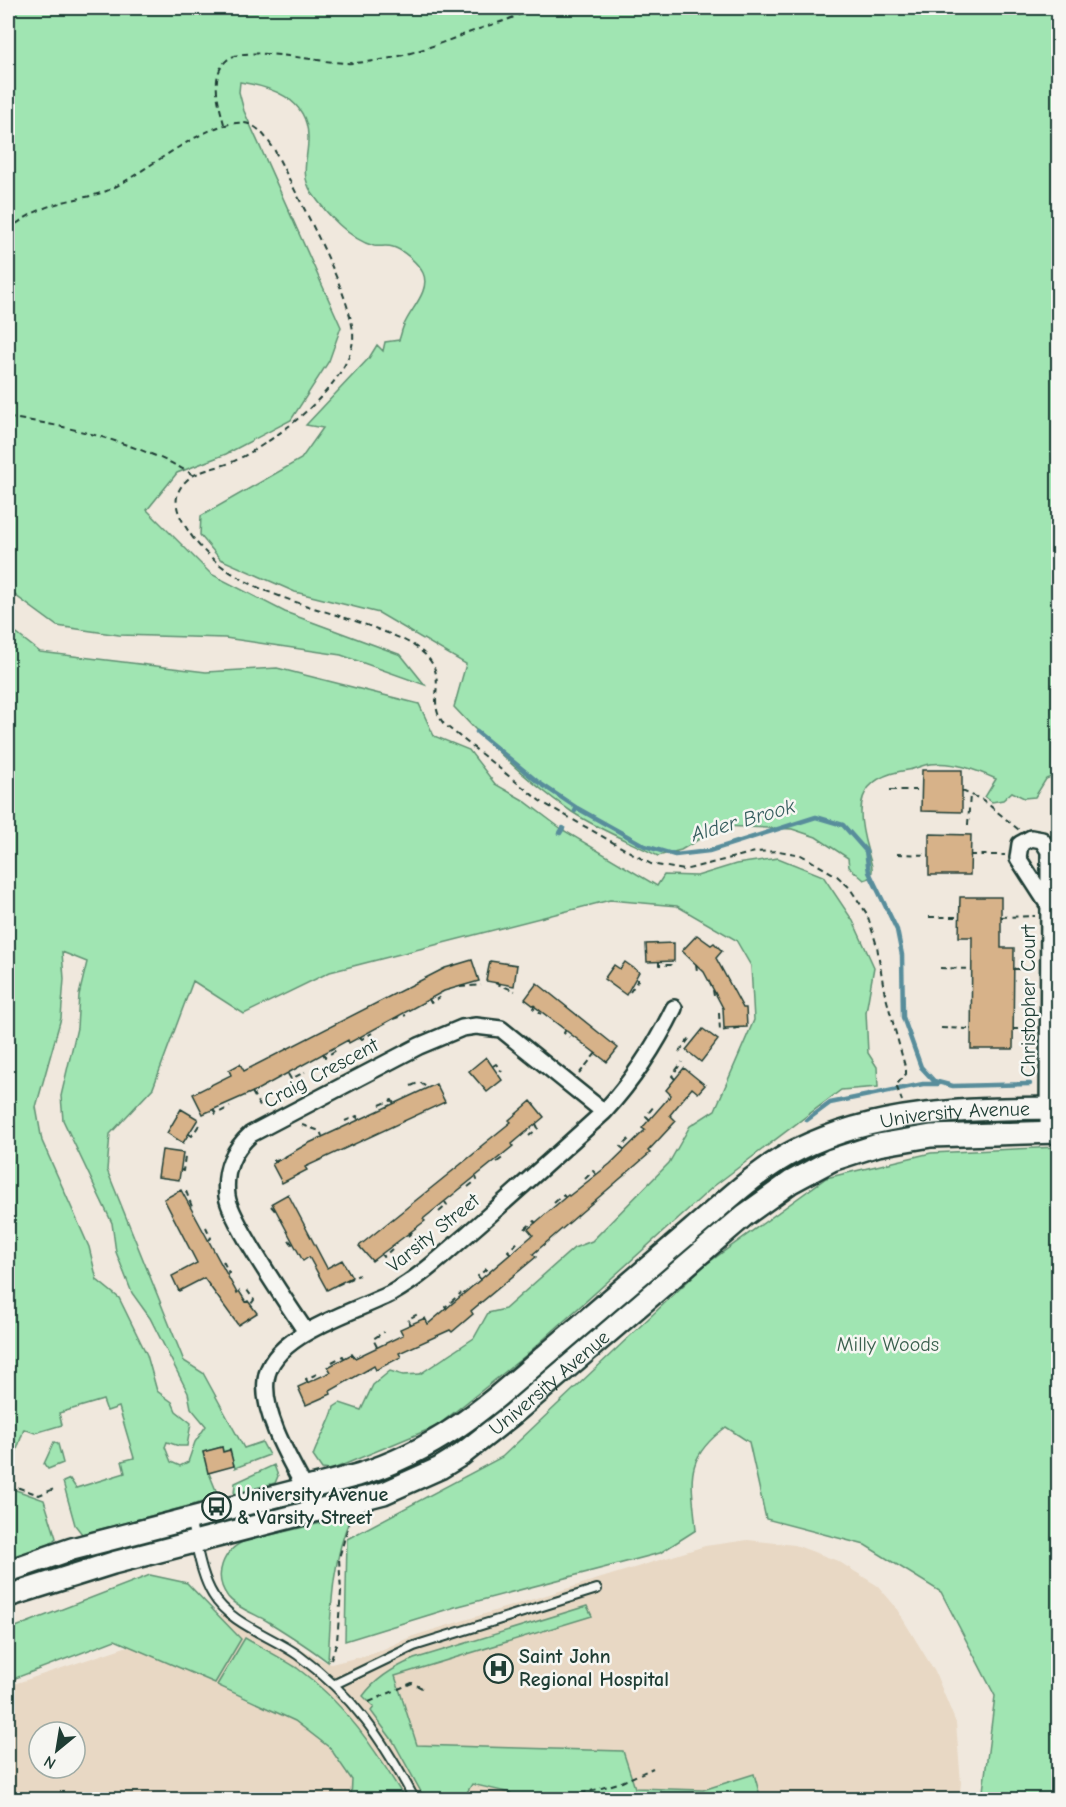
<svg xmlns="http://www.w3.org/2000/svg" width="1066" height="1807" font-family="'Comic Neue',sans-serif">
	<rect width="100%" height="100%" fill="#f0e8dd"/>
	<filter id="ink" filterUnits="userSpaceOnUse"><feTurbulence type="fractalNoise" baseFrequency=".0167" numOctaves="2"/><feDisplacementMap in="SourceGraphic" scale="12" xChannelSelector="R" yChannelSelector="G"/><feConvolveMatrix kernelMatrix="1 2 1 2 8 2 1 2 1" color-interpolation-filters="sRGB"/></filter>
	<g filter="url(#ink)">
		<!-- built -->
		<path fill="#e8d8c4" fill-rule="evenodd" d="M748 1540 795 1545 838 1561 878 1586 895 1606 935 1672 956 1723 961 1783 959 1800 8 1799V1686L224 1614 331 1664 372 1654 413 1636 705 1546ZM39 1732H75V1768H39Z"/>
		<!-- green -->
		<path fill="#a0e5b2" stroke="#609173" stroke-width="1.5" fill-rule="evenodd" d="M8 8H1058V774L1046 779 1035 797 1024 798 1012 792 1003 800 992 802 985 797 996 779C976 770 954 761 930 764 922 765 915 769 908 770 855 777 855 808 868 852 870 861 875 869 870 878L864 880 849 867 848 858 816 837 792 829 721 826 681 850 658 856C630 842 598 829 572 812 528 782 490 746 454 707L466 664 379 613 295 592 220 559 200 535 201 516 301 459 323 428 306 425 369 358 377 345 383 351 385 342 399 340C401 335 402 328 405 323 411 309 431 290 423 273 418 263 403 250 393 247 387 245 380 247 374 246 350 240 326 213 312 193 299 173 309 157 308 136 307 98 271 87 240 82L239 92 244 111 341 327 329 361 291 420 226 454 177 473 147 510 211 574 285 612 401 655 425 685 341 655 225 638 119 635 57 626 8 590Z
			M8 627 40 652 206 672 277 668 419 704 434 736 469 750 495 784 523 800 563 830 657 886 664 875 697 876 736 864 778 858 823 876 853 921 874 967 866 1012 868 1053 877 1067 878 1087 841 1090 714 1186 525 1356 437 1426 331 1470 322 1469 313 1456C319 1438 330 1425 334 1407L340 1403 361 1410 373 1385 390 1371 403 1375 420 1374 474 1338 488 1313 505 1309 574 1248 592 1241 669 1163 690 1126 715 1110 754 1020 751 966 736 940 677 906 610 900 330 972 244 1014 193 981 153 1088 110 1134 107 1170 184 1361 203 1373 244 1448 262 1442 269 1455 235 1468 229 1450 223 1452 222 1447 203 1452 209 1473 219 1498 82 1534 75 1525 63 1482 70 1479 76 1488 125 1473 122 1461 134 1458 119 1407 107 1411 103 1400 59 1413 62 1425 35 1433 24 1429 8 1476V1453L13 1438 8 1436ZM62 952 87 962 79 995 77 1028 61 1096 63 1120 112 1223 116 1252 132 1293 150 1318 188 1393 191 1408 206 1426 195 1442 188 1462 180 1466 171 1462 165 1447 167 1442 179 1446H187L191 1423 176 1411 172 1402 157 1391 147 1355 119 1298 97 1280 89 1247 42 1141 36 1107 61 1018 64 979Z
			M1058 1147V1799H982L995 1696 941 1592 865 1545 766 1519 749 1442 726 1427C682 1460 692 1480 696 1530L660 1553 455 1607 345 1641 347 1539 502 1457 705 1265 826 1178 931 1153Z
			M54 1442 58 1444 63 1463 48 1469 44 1464Z
			M274 1465 278 1476 275 1483 234 1494 235 1483Z
			M13 1489 44 1500 56 1538 50 1544 8 1559V1493Z
			M351 1516C331 1563 331 1612 328 1662 309 1647 288 1634 267 1621 255 1614 237 1608 228 1597 212 1576 223 1550 245 1541Z
			M150 1575 187 1583 241 1639 215 1683 115 1640 8 1681V1630Z
			M587 1606 592 1616 395 1676 417 1745 623 1751 635 1788 703 1790 754 1774 761 1799H512L511 1793 472 1784 463 1799H425L393 1741 371 1711 374 1707 363 1696C376 1678 395 1667 414 1659Z
			M245 1638C262 1648 280 1657 297 1668 344 1702 376 1750 405 1799H351L352 1780 330 1748 295 1721 217 1685Z"/>
		<g fill="none" stroke-linecap="round" stroke-linejoin="round">
			<!-- stream -->
			<path stroke="#588d9b" stroke-width="4.5" d="M477 732 538 782 577 808
				M575 811 577 808 645 846 675 855 709 851 816 817 843 825 866 851 869 872 897 930 902 955 903 1017 921 1067 934 1081 953 1086 1030 1084
				M560 833 563 828
				M807 1120 830 1103 923 1084H938"/>
		</g>
		<!-- building -->
		<path fill="#d7b289" stroke="#1f3d34" stroke-width="1.5" d="M922 770H962V812L921 811Z
			M929 834 971 835 970 875H929Z
			M960 897H1001V948H1014L1013 1049H971L972 937H959Z
			M697 935 711 945 714 943 722 951 716 958 743 1008H746L747 1027 724 1028 723 1008 704 972 682 951Z
			M674 943V961L647 962 646 944Z
			M472 960 479 981 444 991 349 1043 348 1040 255 1091 203 1114 193 1094 231 1075 229 1070 240 1064 244 1071 445 968Z
			M490 961 517 965 514 986 486 981Z
			M625 962 639 972 626 995 604 979 614 965 620 969Z
			M537 983 618 1048 607 1062 525 999Z
			M703 1029 718 1040 701 1062 686 1050Z
			M486 1057 502 1080 487 1092 469 1071Z
			M684 1068 705 1085 698 1093 692 1088 670 1115 676 1121 648 1151 650 1153 533 1254 536 1257 471 1311 473 1314 452 1332 450 1330 399 1353 401 1357 376 1370 374 1366 330 1391 331 1394 306 1405 298 1387 331 1372 328 1367 352 1354 355 1358 403 1335 400 1329 425 1318 428 1324 533 1235 528 1229 568 1195 569 1196 610 1164 645 1130 642 1128 671 1095 666 1090Z
			M436 1084 445 1102 305 1167 307 1170 282 1183 272 1164 307 1144Z
			M531 1101 544 1117 512 1144 513 1146 423 1219 425 1221 372 1261 359 1246 481 1148 480 1147 511 1122 509 1120Z
			M181 1109 198 1119 183 1143 167 1133Z
			M162 1150 183 1153 179 1180 158 1177Z
			M181 1190 237 1293 239 1291 246 1302 248 1301 257 1313 238 1325 204 1278 179 1291 172 1276 197 1263 164 1199Z
			M288 1194 327 1268 342 1260 352 1277 327 1290 309 1257 303 1261 272 1203Z
			M222 1447 223 1452 230 1450 234 1466 208 1473 203 1452Z"/>
		<g fill="none" stroke-linecap="round" stroke-linejoin="round">
			<defs>
				<path id="lane" d="M190 1520C197 1544 200 1574 213 1595 230 1624 272 1636 298 1655 354 1696 383 1740 415 1800
					M335 1684 414 1646 597 1589
					M8 1797 13 1800"/>
				<path id="street" d="M1048 1132 1049 890V851L1042 840 1031 838 1020 844 1018 858 1049 906
					M306 1332C289 1306 230 1221 227 1196 224 1170 232 1151 251 1134L419 1046 462 1028 476 1026 501 1029 604 1112
					M317 1511C300 1476 261 1419 266 1380 271 1334 356 1312 392 1293 424 1275 450 1249 478 1225 520 1188 562 1150 604 1112 633 1080 655 1047 674 1008"/>
				<g id="secondary">
					<path id="s1" d="M8 1571 72 1549 358 1475C443 1448 489 1404 554 1348 600 1309 646 1269 692 1230 725 1202 757 1170 797 1150 879 1109 969 1109 1058 1108"/>
					<path id="s2" d="M8 1596 113 1563 384 1493 440 1468 461 1455 513 1414 745 1215 791 1182 832 1160 878 1145 931 1136 1058 1132"/>
				</g>
			</defs>
			<!-- lane casing -->
			<use href="#lane" stroke="#1f3d34" stroke-width="12"/>
			<!-- street casing -->
			<use href="#street" stroke="#1f3d34" stroke-width="20"/>
			<!-- secondary casing -->
			<use href="#secondary" stroke="#1f3d34" stroke-width="26"/>
			<!-- path -->
			<path stroke="#1f3d34" stroke-width="2" stroke-dasharray="6 4.5" stroke-linecap="butt" d="M224 124C219 104 209 76 227 60 246 43 326 65 353 63 397 61 436 45 476 30 498 22 510 21 531 8
				M8 230C22 219 38 209 56 204 74 198 96 197 113 188 145 172 209 119 243 123 258 124 266 138 274 149 293 189 357 302 353 340 348 387 272 444 232 462 218 468 197 470 186 481 175 491 174 505 181 518 216 590 305 602 372 627 389 634 407 639 421 651 452 676 424 700 444 724L540 801 651 864 684 870 755 852 779 851 801 855 837 876 849 887 867 914 877 946 884 990 906 1070V1074L896 1085 902 1101
				M8 418C62 423 147 446 193 475
				M890 790H922
				M962 791 983 800 1019 830
				M968 825 970 794
				M897 854 929 855
				M970 855H1005
				M929 917H960
				M1001 917 1035 916
				M659 961V965H676
				M696 964 697 971
				M940 968 972 969
				M1014 969H1035
				M495 983 515 991
				M460 987 481 985
				M713 990 714 996
				M630 992 638 980H635
				M429 999 431 1003 440 997
				M535 1005 533 1008 541 1014
				M719 1013 720 1031 744 1027
				M394 1019 406 1015
				M941 1028 971 1029
				M566 1029 564 1033 569 1037
				M1013 1029H1035
				M360 1037 362 1039 372 1033
				M679 1052 689 1039 693 1042
				M323 1053 325 1057 338 1049
				M493 1066 496 1064 502 1072
				M288 1074 291 1079 305 1072
				M579 1074 596 1053
				M675 1079 672 1076 682 1062
				M411 1086 420 1082 427 1088
				M252 1092 262 1110
				M380 1105 392 1100 394 1104
				M213 1109 216 1114 230 1107
				M650 1120 646 1116 654 1106
				M345 1121 357 1116 358 1120
				M302 1125 320 1131 322 1136
				M189 1134 192 1136 199 1125
				M529 1136 538 1128 536 1124
				M625 1150 621 1147 629 1139
				M273 1161 288 1156
				M497 1162 504 1157 502 1155
				M181 1170 183 1171 185 1156
				M585 1179 593 1171 596 1174
				M468 1187 477 1180 476 1177
				M186 1191 192 1207
				M554 1203 563 1195 565 1197
				M271 1206 277 1213
				M439 1212 447 1205 445 1202
				M206 1227 211 1238 209 1240
				M525 1229 534 1221 536 1223
				M408 1236 417 1227
				M289 1240 296 1249
				M381 1254 383 1257 392 1249
				M511 1254 508 1251 519 1241
				M223 1261 229 1273 227 1274
				M481 1280 478 1276 490 1266
				M337 1285 359 1275
				M247 1290 254 1300 251 1304
				M447 1309 445 1307 461 1293
				M411 1325 408 1319 418 1314
				M377 1347 373 1339 384 1332
				M332 1362 343 1356 344 1358
				M308 1383 306 1379 317 1374
				M8 1484 39 1495 54 1489
				M331 1659 337 1641 341 1592 339 1558 350 1520
				M369 1702 412 1683 422 1688
				M518 1800 577 1795 622 1782 653 1768"/>
			<!-- lane -->
			<use href="#lane" stroke="#f6f6f2" stroke-width="8"/>
			<!-- street -->
			<use href="#street" stroke="#f6f6f2" stroke-width="15"/>
			<!-- secondary -->
			<use href="#secondary" stroke="#f6f6f2" stroke-width="21"/>
		</g>
	</g>
	<!-- icons -->
	<defs>
		<symbol id="bus-ring" viewBox="-11 -11 22 22"><circle r="9.5" fill="#f6f6f2" stroke="#1f3d34" stroke-width="1.5"/><path d="M-5-6H5V4H4V6H2V4H-2V6H-4V4H-5ZM-3.5-4V0h7V-4ZM-3.5 1.2v1.5H-2V1.2ZM2 1.2v1.5H3.5V1.2Z" fill="#1f3d34"/></symbol>
		<symbol id="hospital-ring" viewBox="-11 -11 22 22"><circle r="9.5" fill="#f6f6f2" stroke="#1f3d34" stroke-width="1.5"/><path d="M-5-5h3v3.5h4V-5h3V5h-3V1.5h-4V5h-3Z" fill="#1f3d34"/></symbol>
	</defs>
	<g fill-rule="evenodd">
		<use href="#bus-ring" x="200" y="1490" width="33" height="33"/>
		<use href="#hospital-ring" x="482" y="1652" width="33" height="33"/>
	</g>
	<g text-anchor="middle" dominant-baseline="central" stroke-width="5" stroke-linejoin="round" paint-order="stroke">
		<!-- street labels -->
		<g font-size="20" fill="#1f3d34" stroke="#f6f6f2">
			<text transform="translate(1028 1001) rotate(-90)">Christopher Court</text>
			<text transform="translate(321 1073) rotate(-28)">Craig Crescent</text>
			<text stroke="none"><textPath href="#s1" startOffset="1076">University Avenue</textPath></text>
			<text transform="translate(433 1233) rotate(-39)">Varsity Street</text>
			<text stroke="none"><textPath href="#s2" startOffset="590">University Avenue</textPath></text>
		</g>
		<!-- park labels -->
		<g font-size="20" fill="#395f4d" stroke="#f6f6f2">
			<text x="888" y="1344">Milly Woods</text>
		</g>
		<!-- poi labels -->
		<g font-size="20" font-weight="bold" fill="#1f3d34" stroke="#f6f6f2" text-anchor="start">
			<text x="237" y="1494">University Avenue<tspan x="237" dy="23">&amp; Varsity Street</tspan></text>
			<text x="519" y="1656">Saint John<tspan x="519" dy="23">Regional Hospital</tspan></text>
		</g>
		<!-- water labels -->
		<g font-size="21" font-style="italic" fill="#375e5f" stroke="#f6f6f2">
			<text transform="translate(743 820) rotate(-16)">Alder Brook</text>
		</g>
	</g>
	<!-- margin -->
	<rect width="1066" height="1807" fill="none" stroke="#f6f6f2" stroke-width="30"/>
	<rect x="15" y="15" width="1036" height="1777" fill="none" stroke="#1f3d34" stroke-width="2" filter="url(#ink)"/>
	<!-- north arrow -->
	<g transform="translate(57 1750) rotate(210)"><circle r="28" fill="#f6f6f2" stroke="#a0aca6" stroke-width="1.5"/>
	<path d="M0-4.5L10 22L0 15L-10 22Z" fill="#1f3d34"/>
	<text y="-9" font-size="16" font-weight="bold" text-anchor="middle" fill="#1f3d34">N</text>
	</g>
</svg>
